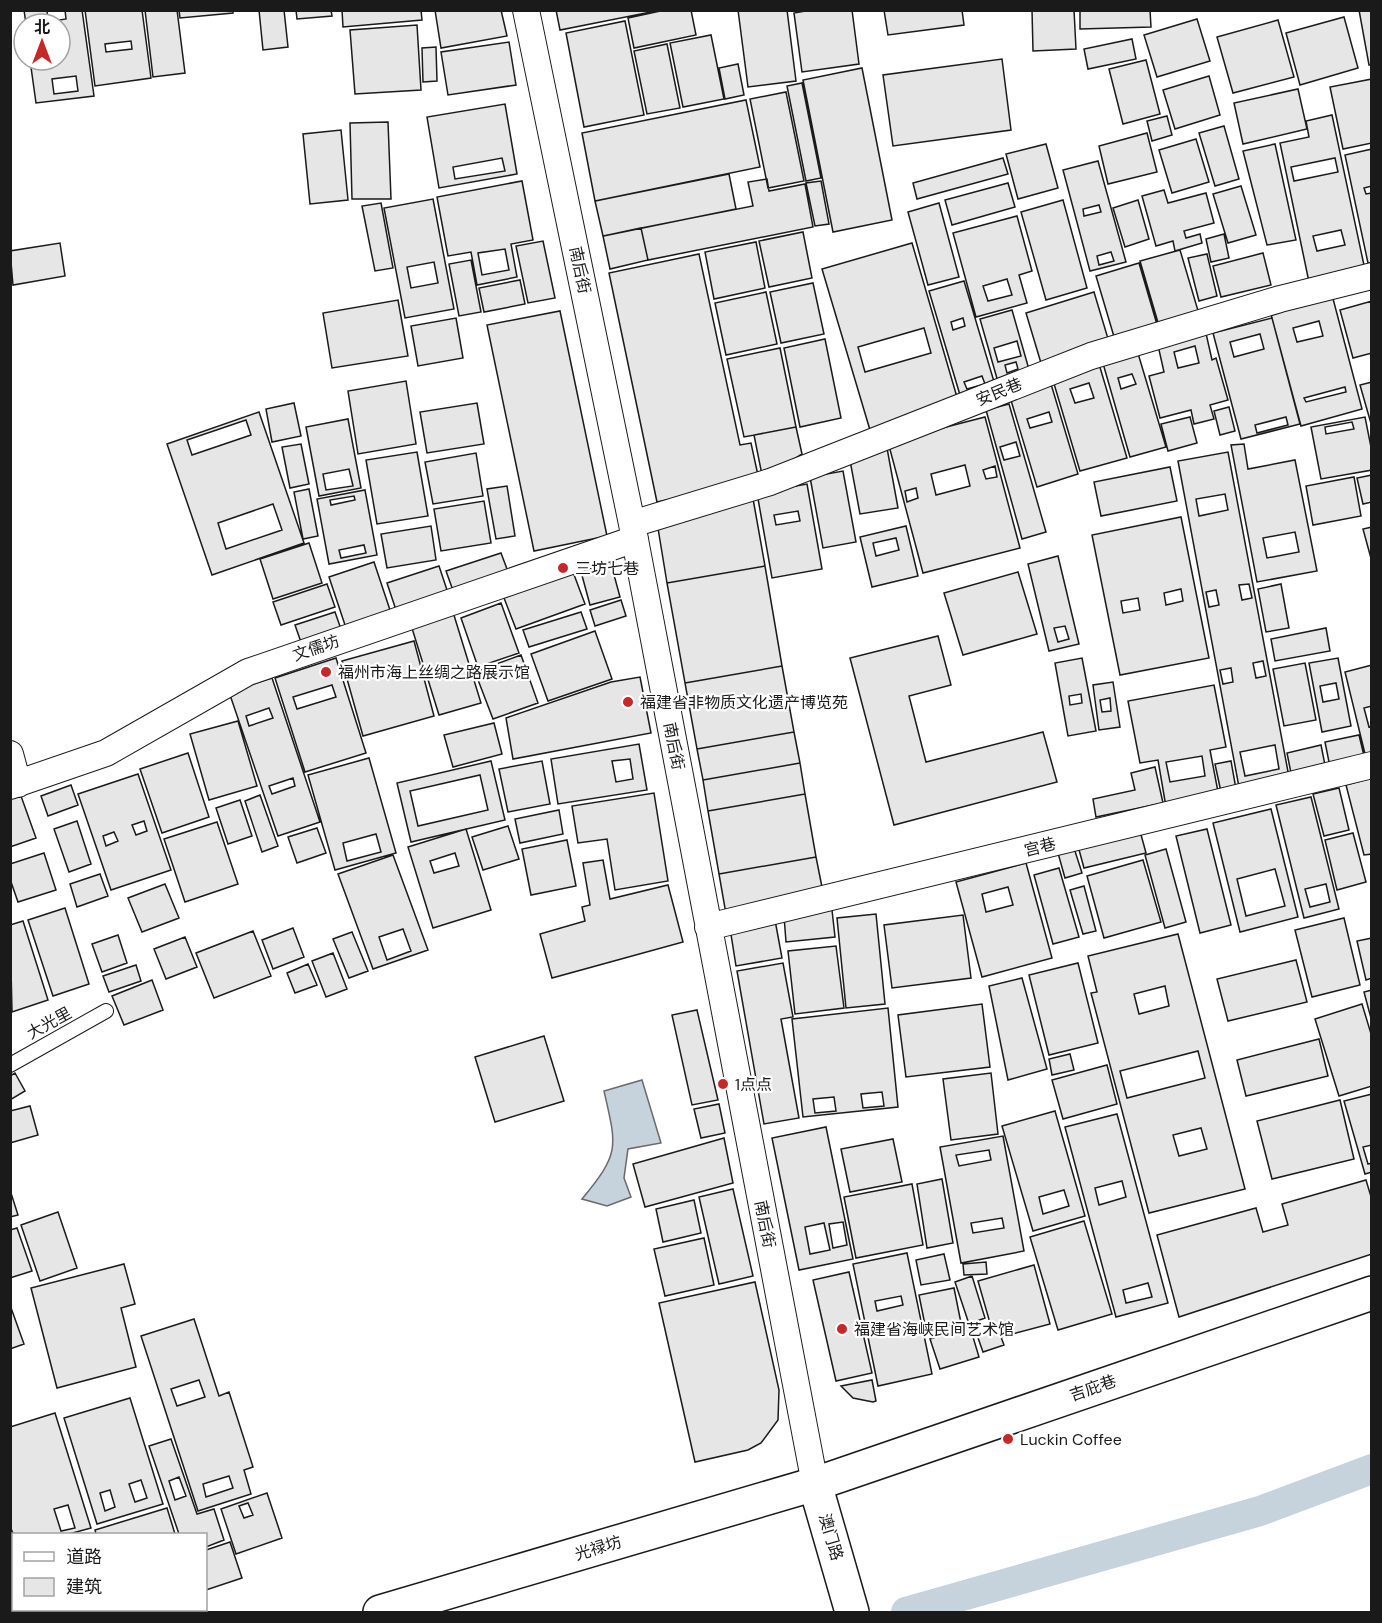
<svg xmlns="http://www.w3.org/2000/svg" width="1382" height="1623" font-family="'DM Sans','Noto Sans SC',sans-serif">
	<rect width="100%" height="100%" fill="#fff"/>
	<!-- water -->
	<path fill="#c6d2dc" stroke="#6a6a6a" stroke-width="1.5" d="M642 1080 661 1143 628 1149 624 1178 631 1197 607 1206 582 1199C620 1153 617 1148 604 1091Z"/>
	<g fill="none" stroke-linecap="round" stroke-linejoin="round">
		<!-- canal -->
		<path stroke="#c6d2dc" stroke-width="30" d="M906 1612 1260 1511 1372 1469"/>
	</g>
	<!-- building -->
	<path fill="#e6e6e6" stroke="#1a1a1a" stroke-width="1.5" fill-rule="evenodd" d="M24 10H47L48 22 66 19 65 10H82L94 96 36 103 30 60H60V24H26ZM76 76 78 91 54 94 52 79Z
		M85 10H142L151 78 95 86ZM131 41 132 49 106 52 105 44Z
		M145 10H177L185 73 153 77Z
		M179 10H233V13L180 18Z
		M259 10H284L288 47 263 50Z
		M296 10H331L332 16 297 19Z
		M342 10H421L422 20 343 27Z
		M435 10H501L507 36 441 48Z
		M556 10H656V11L560 30Z
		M665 10H691L696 35 634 48 628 18Z
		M738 10H787L796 81 748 87Z
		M811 10H852L859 64 802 72 794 13Z
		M884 10H962L964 25 888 35Z
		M1032 10H1074L1076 49 1033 51Z
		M1080 10H1150L1151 27 1080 29Z
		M1359 10H1372V65H1369Z
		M1344 17 1358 68 1300 85 1286 33Z
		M1197 19 1210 61 1157 77 1144 35Z
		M1278 20 1294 77 1233 93 1217 37Z
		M625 21 644 115 584 127 566 33Z
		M417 25 421 90 355 94 350 30Z
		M711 35 724 99 683 107 670 43Z
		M1132 39 1136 59 1088 69 1084 49Z
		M509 42 516 85 448 95 441 52Z
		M667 44 680 108 647 114 634 51Z
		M436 47 437 81 423 82 422 48Z
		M1002 59 1011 130 893 146 883 75Z
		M1146 60 1160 114 1123 124 1109 69Z
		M738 64 744 95 725 99 719 68Z
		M862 68 892 220 833 232 803 80Z
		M1209 76 1220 115 1175 129 1163 90Z
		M1372 79V143L1343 149 1330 87Z
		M802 83 821 178 806 181 787 86Z
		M1298 89 1307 129 1243 144 1234 103Z
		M786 92 804 181 768 188 750 99Z
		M746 100 760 167 595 201 582 133Z
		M505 104 517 174 439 188 427 117ZM502 158 505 171 455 179 453 167Z
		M1332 115 1365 270 1309 282 1280 143 1309 137 1306 121ZM1335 158 1338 172 1294 181 1291 167ZM1341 230 1345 245 1317 251 1313 236Z
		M1167 116 1172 135 1152 141 1147 121Z
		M388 122 391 199H352L350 123Z
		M1224 126 1239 179 1215 186 1199 133Z
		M341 130 348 200 310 204 303 134Z
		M1147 133 1157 172 1108 184 1099 146Z
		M1196 139 1209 182 1172 193 1159 150Z
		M1046 144 1058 188 1018 199 1006 154Z
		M1275 144 1296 240 1267 245 1243 151Z
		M1372 149V186L1364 188 1366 194 1372 193V263H1368L1345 155Z
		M1003 158 1008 174 917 199 913 183Z
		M1098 161 1126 262 1090 271 1063 170ZM1099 205 1101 212 1084 216 1083 209ZM1111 252 1114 261 1099 265 1097 256Z
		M729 174 736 209 603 236 595 201Z
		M767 179 769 191 805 184 813 227 648 260 641 228 753 206 748 182Z
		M522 181 533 240 511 244 517 277 477 285 471 252 448 256 437 197ZM505 249 509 270 482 275 478 253Z
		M821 181 829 224 815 226 806 183Z
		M1008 183 1015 207 952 225 945 200Z
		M1241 186 1256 235 1228 243 1213 194Z
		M1164 190 1168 203 1206 193 1214 223 1184 231 1186 238 1200 234 1202 243 1175 251 1173 241 1156 246 1142 196Z
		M433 199 454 309 405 318 384 208ZM434 262 438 283 411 288 407 267Z
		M1063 200 1087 288 1046 300 1021 212Z
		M1138 200 1149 239 1125 247 1113 208Z
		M381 203 393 268 375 271 362 206Z
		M939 203 959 277 928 285 908 212Z
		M1017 216 1032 271 1019 275 1027 303 976 317 953 233ZM1007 279 1012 295 988 301 983 286Z
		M641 228 648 260 610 269 603 236Z
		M803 232 812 278 769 287 759 241Z
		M1224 234 1229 258 1211 262 1206 239Z
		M543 241 555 298 528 303 516 246Z
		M756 242 765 288 714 299 705 252Z
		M60 243 65 276 13 285 10 251Z
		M912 243 959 404 870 430 822 269ZM924 328 931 353 865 372 858 347Z
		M1180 250 1199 314 1159 326 1140 261Z
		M1263 253 1271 285 1221 297 1213 266Z
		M699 254 740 445 751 443 759 480 657 502 609 273Z
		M1207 254 1217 296 1199 301 1188 258Z
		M471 260 481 312 459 316 449 264Z
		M1139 263 1158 328 1115 340 1096 276Z
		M520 280 525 304 484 312 479 288Z
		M964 281 995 385 960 395 929 291ZM963 318 965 326 953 330 951 322ZM982 376 985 384 967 389 964 382Z
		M813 283 824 334 781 343 770 292Z
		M1331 291 1362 409 1301 426 1269 307ZM1319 321 1323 336 1297 342 1293 328ZM1345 387 1346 392 1306 402 1304 398Z
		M766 292 777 344 726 355 715 303Z
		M1094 292 1109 342 1041 363 1026 313Z
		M398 300 408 356 332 368 323 313Z
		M1372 301V353L1353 358 1340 310Z
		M1012 310 1030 373 998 382 980 319ZM1017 341 1021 356 998 362 994 348ZM1016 362 1018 369 1007 373 1005 365Z
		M560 311 607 536 534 551 487 325Z
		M456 318 463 358 418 366 411 326Z
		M1272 318 1300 424 1241 439 1213 333ZM1260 334 1264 349 1234 357 1230 342ZM1286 417 1288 425 1257 433 1255 425Z
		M1205 329 1212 360 1216 358 1228 400 1210 405 1214 419 1194 424 1191 410 1160 418 1149 376 1164 372 1157 341ZM1195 346 1199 363 1178 368 1174 352Z
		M825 339 841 418 800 427 784 348Z
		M780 348 796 427 744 437 727 359Z
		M1137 350 1166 447 1130 457 1102 360ZM1132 374 1136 384 1121 389 1118 378Z
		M1099 364 1127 458 1080 471 1052 377ZM1089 383 1094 398 1075 403 1070 389Z
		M406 381 416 444 358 454 348 391Z
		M1372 382V427L1360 385Z
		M1051 384 1078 474 1037 487 1010 397ZM1049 412 1052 422 1030 428 1027 419Z
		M294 403 301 436 272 442 266 409Z
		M477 403 484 444 427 453 420 412Z
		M1009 404 1046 532 1022 539 986 410ZM1016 442 1020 456 1004 460 1000 447Z
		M1229 407 1235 431 1220 435 1214 411Z
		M259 412 304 543 212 575 167 444ZM246 420 251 435 192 455 187 440ZM273 504 282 530 226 549 218 523Z
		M985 417 1020 548 923 573 888 442ZM965 465 970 486 936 495 931 474ZM995 466 997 477 986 479 983 470ZM916 488 918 498 907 502 905 491Z
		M1190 417 1197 443 1168 451 1161 424Z
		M1365 417 1372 452V470L1321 479 1311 427ZM1352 422 1354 429 1326 434 1325 427Z
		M348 419 361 488 319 496 306 427ZM349 469 353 486 326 490 323 474Z
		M796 427 802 454 773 473 762 475 754 435Z
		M301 444 309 484 290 488 282 447Z
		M1244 444 1248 469 1295 460 1317 571 1257 582 1231 445ZM1295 532 1299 552 1267 558 1263 538Z
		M887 448 898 508 860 514 849 455Z
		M417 452 428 516 377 524 366 460Z
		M1228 452 1289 777 1239 787 1178 461ZM1225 494 1228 510 1199 516 1196 499ZM1249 584 1252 598 1242 600 1239 585ZM1216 590 1219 605 1209 607 1206 592ZM1263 661 1266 676 1256 678 1253 663ZM1231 668 1233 682 1223 684 1220 670ZM1275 745 1279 769 1245 776 1240 752Z
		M476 453 483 496 433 504 425 462Z
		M1170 467 1177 501 1101 516 1094 482Z
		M843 471 856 542 823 548 810 477Z
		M1372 475V502L1363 504 1357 478Z
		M1354 477 1361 516 1313 525 1306 486Z
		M807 484 822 569 772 578 757 493ZM798 511 800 521 776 525 774 515Z
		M507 486 515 536 496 539 487 489Z
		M309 489 318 536 303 539 294 492Z
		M365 490 377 555 329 564 317 499ZM354 496 355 500 331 505 330 500ZM364 545 366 553 341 558 339 550Z
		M752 493 765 566 667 583 657 522Z
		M484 501 491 543 441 551 434 509Z
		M1181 517 1209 658 1120 675 1092 535ZM1181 589 1183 601 1166 605 1164 593ZM1138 598 1140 610 1123 613 1121 601Z
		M431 526 436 560 387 568 381 534Z
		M906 526 918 576 872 587 860 537ZM896 538 899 550 876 556 873 543Z
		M1372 527V562L1363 529Z
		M309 543 322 583 273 599 260 559Z
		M501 553 510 577 455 596 446 571Z
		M1058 556 1079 644 1049 651 1028 564ZM1065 626 1069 639 1058 642 1054 628Z
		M610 560 620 597 590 605 580 568Z
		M374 562 392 616 347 631 329 577Z
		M439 566 449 596 397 613 387 583Z
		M765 566 782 666 685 683 667 583Z
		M573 572 585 604 516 629 504 598Z
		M1018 572 1037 634 963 655 944 593Z
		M327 584 335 607 281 625 273 602Z
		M1281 584 1289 628 1266 632 1258 589Z
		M621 600 626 616 595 626 590 610Z
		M501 603 519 653 478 667 461 618Z
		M335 612 342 632 302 645 295 625Z
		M453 612 481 703 439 715 411 625Z
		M581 612 587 629 529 647 523 630Z
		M1326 628 1330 651 1275 661 1271 639Z
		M595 631 612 679 548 701 531 654Z
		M938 636 951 685 909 696 926 762 1043 732 1057 782 894 825 850 658Z
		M414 641 434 716 363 736 342 661Z
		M521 655 538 703 493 719 475 672Z
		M336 658 366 753 305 772 275 678ZM332 685 336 697 297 709 293 697Z
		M1082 658 1096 731 1068 736 1055 663ZM1081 694 1082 703 1070 705 1069 696Z
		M1338 658 1351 726 1322 732 1309 663ZM1336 683 1339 699 1323 702 1320 686Z
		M1305 663 1316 720 1284 726 1273 669Z
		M1372 665V706L1364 708 1369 727 1372 726V756L1366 758 1345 672Z
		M782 666 794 732 697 749 685 683Z
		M640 677 651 733 513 759 506 718 611 682Z
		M272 678 320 822 278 836 229 692ZM269 708 273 718 249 726 246 716ZM293 778 295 786 272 794 269 786Z
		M1113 682 1120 727 1099 730 1093 685ZM1110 698 1111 711 1102 712 1100 700Z
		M1214 685 1226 747 1210 750 1219 797 1166 807 1158 760 1140 763 1128 701ZM1202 756 1205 776 1170 782 1166 762Z
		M238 721 257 786 209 800 190 734Z
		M494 723 502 754 453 767 444 735Z
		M794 732 800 763 703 780 697 749Z
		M1359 735 1365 760 1330 767 1325 742Z
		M639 744 647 790 558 804 551 759ZM630 759 633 779 616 782 612 761Z
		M1321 745 1326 770 1292 778 1287 753Z
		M188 753 209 817 162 833 140 769Z
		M369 758 396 853 335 870 308 775ZM376 834 381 852 347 861 343 843Z
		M491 761 505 820 411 842 397 783ZM480 775 488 810 418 826 410 791Z
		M542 761 550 804 508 812 499 769Z
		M1231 761 1236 789 1221 792 1215 764Z
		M800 763 805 794 708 811 703 780Z
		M1155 767 1163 803 1096 817 1093 799 1135 790 1131 773Z
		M138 774 171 870 111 890 78 794ZM144 821 147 831 136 835 132 825ZM114 832 118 841 106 846 103 836Z
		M1372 778V854L1364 855 1346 785Z
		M71 785 78 805 48 816 41 796Z
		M1339 788 1349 830 1324 836 1313 794Z
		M654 793 668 881 615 890 607 839 578 843 572 806Z
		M805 794 816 857 719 874 708 811Z
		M260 795 278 846 262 852 245 801Z
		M21 796 36 838 10 847V799Z
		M1311 797 1339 909 1304 918 1276 805ZM1326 884 1330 902 1310 907 1305 889Z
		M240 800 252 836 228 844 216 808Z
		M1271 809 1298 917 1240 932 1213 823ZM1275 869 1285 906 1246 916 1237 879Z
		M559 810 563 834 520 843 515 819Z
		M77 821 91 864 69 872 54 829Z
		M217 822 238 884 185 902 164 839Z
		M508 826 519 859 483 870 472 837Z
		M317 828 326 853 297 863 288 837Z
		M466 829 491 910 433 928 408 847ZM455 853 459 866 434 873 430 861Z
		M1207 829 1231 925 1200 933 1176 836Z
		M1140 831 1146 853 1084 868 1078 846Z
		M1353 833 1366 882 1337 890 1325 840Z
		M567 840 576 886 531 895 522 849Z
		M1074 848 1082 873 1065 878 1058 853Z
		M1166 849 1186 922 1165 928 1145 855Z
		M44 853 56 890 18 902 10 879V864Z
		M393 855 428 950 373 969 338 874ZM403 929 411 951 387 960 379 937Z
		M816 857 824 897 726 914 719 874Z
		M603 860 610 899 668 885 683 942 552 978 540 934 585 921 582 907 590 905 583 863Z
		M1143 860 1161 922 1104 938 1087 876Z
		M1026 863 1052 958 982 977 956 882ZM1008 887 1013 905 986 912 982 894Z
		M1059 868 1079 937 1053 944 1034 875Z
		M100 874 108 896 77 907 70 884Z
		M165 884 179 918 142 932 128 898Z
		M1084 886 1096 931 1083 934 1070 890Z
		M65 908 89 984 53 996 28 920Z
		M832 910 835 937 786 942 784 916Z
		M876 914 885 1004 846 1008 837 918Z
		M963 915 971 978 892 988 884 925Z
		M1344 918 1360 985 1312 997 1295 930Z
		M775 920 782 958 736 966 730 928Z
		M23 921 48 1000 12 1012 10 925Z
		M293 928 304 957 273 969 262 940Z
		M253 931 271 976 214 998 196 953Z
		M352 932 368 971 349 978 333 939Z
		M1178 934 1245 1189 1149 1213 1091 993 1097 992 1088 956ZM1165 986 1169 1006 1139 1014 1134 994ZM1198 1051 1205 1078 1127 1098 1120 1071ZM1201 1128 1207 1149 1179 1156 1173 1135Z
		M118 935 127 963 102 972 92 944Z
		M185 937 197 967 166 979 154 949Z
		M1372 938V978L1366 980 1357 941Z
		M836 946 844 1008 795 1014 788 951Z
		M333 953 347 989 326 997 312 961Z
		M1296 960 1307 1002 1228 1021 1217 979Z
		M783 963 793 1017 781 1019 799 1118 764 1124 737 971Z
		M1078 963 1098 1043 1049 1055 1029 975Z
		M308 964 317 985 295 993 287 973Z
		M136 965 141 981 109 992 103 976Z
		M1022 978 1047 1069 1008 1080 989 986Z
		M152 980 163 1010 124 1025 112 996Z
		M1372 990V1022L1364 992Z
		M982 1004 990 1067 906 1077 898 1015Z
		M1362 1004 1372 1037V1086L1339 1096 1315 1019Z
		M888 1008 898 1107 803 1117 792 1019ZM882 1092 884 1106 863 1108 861 1094ZM834 1097 836 1111 815 1113 813 1099Z
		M697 1010 718 1100 692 1105 672 1015Z
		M544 1036 564 1101 495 1122 475 1057Z
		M1319 1039 1328 1076 1246 1096 1237 1060Z
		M1070 1054 1074 1070 1052 1075 1049 1059Z
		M1107 1065 1117 1104 1063 1119 1052 1080Z
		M15 1073 25 1091 10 1100V1076Z
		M991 1073 998 1134 951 1140 943 1079Z
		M1372 1094V1145L1363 1147 1368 1164 1372 1163V1172L1365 1174 1344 1101Z
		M1340 1100 1354 1159 1272 1179 1257 1121Z
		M719 1104 725 1133 701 1138 694 1109Z
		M30 1106 38 1135 10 1143V1111Z
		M1055 1111 1085 1216 1033 1231 1002 1126ZM1064 1190 1069 1206 1043 1214 1039 1197Z
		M1117 1114 1168 1303 1116 1317 1065 1127ZM1122 1181 1126 1197 1099 1205 1095 1188ZM1148 1283 1152 1297 1126 1303 1123 1290Z
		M826 1127 853 1259 799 1270 772 1138ZM843 1222 847 1245 833 1248 829 1224ZM824 1223 830 1250 810 1254 805 1227Z
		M1003 1136 1024 1251 961 1263 940 1147ZM989 1150 991 1160 959 1166 956 1155ZM1002 1218 1004 1228 973 1233 971 1223Z
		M724 1138 733 1183 645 1207 633 1164Z
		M893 1139 902 1182 850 1192 841 1149Z
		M942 1179 953 1243 927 1248 917 1184Z
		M1366 1180 1372 1200V1254L1179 1317 1157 1235 1256 1208 1263 1232 1288 1225 1282 1204Z
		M912 1184 923 1245 856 1258 844 1197Z
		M733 1189 753 1276 719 1284 699 1197Z
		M10 1190 18 1215 10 1217Z
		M694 1200 701 1233 663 1242 656 1209Z
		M58 1212 77 1268 40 1281 21 1225Z
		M1084 1221 1112 1314 1058 1330 1030 1237Z
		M17 1228 32 1271 10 1278V1230Z
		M704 1238 714 1285 665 1296 654 1249Z
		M907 1253 932 1374 878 1386 853 1264ZM901 1296 903 1305 877 1311 875 1301Z
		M944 1254 950 1280 921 1285 916 1260Z
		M986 1262 987 1274 964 1275 963 1264Z
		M124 1264 135 1304 121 1308 136 1367 57 1388 31 1288Z
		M1034 1265 1050 1324 1001 1337 1004 1345 983 1352 977 1335 992 1330 978 1281Z
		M849 1272 872 1373 836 1381 813 1280Z
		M972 1276 985 1318 969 1324 955 1282Z
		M755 1282 779 1390 778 1420 761 1443 748 1450 695 1462 659 1303Z
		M954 1288 961 1323 926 1330 919 1295Z
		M10 1305 24 1344 10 1349Z
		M194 1319 219 1396 229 1392 253 1467 244 1470 251 1494 198 1511 141 1336ZM199 1380 205 1397 177 1406 171 1389ZM229 1476 233 1488 206 1497 203 1484Z
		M970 1327 979 1357 940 1369 930 1339Z
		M872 1380 876 1401 873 1402 853 1398 841 1386Z
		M130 1398 163 1504 97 1524 64 1418ZM141 1480 147 1498 135 1502 129 1484ZM110 1490 115 1507 105 1511 100 1493Z
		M55 1413 91 1528 69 1534 14 1536 10 1526V1427ZM68 1505 75 1528 61 1531 54 1509Z
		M171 1439 197 1514 214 1509 224 1540 206 1547V1534H179L149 1446ZM179 1477 186 1496 175 1500 169 1481Z
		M267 1493 282 1538 236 1554 221 1509ZM248 1503 253 1515 244 1518 239 1506Z
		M167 1508 175 1534H96L95 1530Z
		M230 1542 242 1578 206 1590V1550Z
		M38 1610H114L115 1612H39Z
		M177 1610H199L200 1612H168Z"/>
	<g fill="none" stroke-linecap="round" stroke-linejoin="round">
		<defs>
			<path id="lane" d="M10 1065 106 1011"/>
			<path id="street" d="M526 10 632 524 815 1484
				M632 524 770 482 1091 356 1280 299 1372 276
				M10 754 18 784
				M10 786 106 753 248 672 635 539
				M708 927 1372 765"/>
			<path id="secondary" d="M815 1484 852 1612
				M380 1612 815 1484 1372 1293"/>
		</defs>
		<!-- lane casing -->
		<use href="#lane" stroke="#1a1a1a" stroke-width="16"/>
		<!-- street casing -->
		<use href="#street" stroke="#1a1a1a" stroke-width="28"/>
		<!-- secondary casing -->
		<use href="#secondary" stroke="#1a1a1a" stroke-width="36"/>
		<!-- lane -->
		<use href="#lane" stroke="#fff" stroke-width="14"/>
		<!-- street -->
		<use href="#street" stroke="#fff" stroke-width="26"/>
		<!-- secondary -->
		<use href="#secondary" stroke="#fff" stroke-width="33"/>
	</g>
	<!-- markers -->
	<g fill="#c62828" stroke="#fff" stroke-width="2">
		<circle cx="563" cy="568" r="6"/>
		<circle cx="326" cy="672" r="6"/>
		<circle cx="628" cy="702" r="6"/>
		<circle cx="723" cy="1084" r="6"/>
		<circle cx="842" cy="1329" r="6"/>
		<circle cx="1008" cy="1439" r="6"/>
	</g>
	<g text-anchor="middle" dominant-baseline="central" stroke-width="4.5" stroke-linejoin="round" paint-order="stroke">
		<!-- street labels -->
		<g font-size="16" fill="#1a1a1a" stroke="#fff">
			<text transform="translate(580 270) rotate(78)">南后街</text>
			<text transform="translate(999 392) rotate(-22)">安民巷</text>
			<text transform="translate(316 648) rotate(-19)">文儒坊</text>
			<text transform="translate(674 746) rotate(79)">南后街</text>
			<text transform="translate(1040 847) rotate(-14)">宫巷</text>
			<text transform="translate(49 1023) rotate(-29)">大光里</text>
			<text transform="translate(765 1224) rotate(79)">南后街</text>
			<text transform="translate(1093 1388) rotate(-19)">吉庇巷</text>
			<text transform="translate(831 1537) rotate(74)">澳门路</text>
			<text transform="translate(598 1548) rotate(-17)">光禄坊</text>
		</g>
		<!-- poi labels -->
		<g font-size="16" fill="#1a1a1a" stroke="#fff" text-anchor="start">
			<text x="575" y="568">三坊七巷</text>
			<text x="338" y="672">福州市海上丝绸之路展示馆</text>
			<text x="640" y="702">福建省非物质文化遗产博览苑</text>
			<text x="735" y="1084">1点点</text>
			<text x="854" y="1329">福建省海峡民间艺术馆</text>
			<text x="1020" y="1439">Luckin Coffee</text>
		</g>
	</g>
	<!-- border -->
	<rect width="1382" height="1623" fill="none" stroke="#1a1a1a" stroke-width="24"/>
	<!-- legend -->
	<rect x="12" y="1533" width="195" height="78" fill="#ffffff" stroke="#a3a3a3" stroke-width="1.5"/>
	<rect x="24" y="1552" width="30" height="9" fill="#ffffff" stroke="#a3a3a3" stroke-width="1.5"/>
	<text x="66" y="1563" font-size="18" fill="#1a1a1a">道路</text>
	<rect x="24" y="1578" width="30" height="18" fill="#e6e6e6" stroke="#a3a3a3" stroke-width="1.5"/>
	<text x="66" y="1593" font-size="18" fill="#1a1a1a">建筑</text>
	<!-- north arrow -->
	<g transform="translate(42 42)"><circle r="28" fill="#ffffff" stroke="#a3a3a3" stroke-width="1.5"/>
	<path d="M0-4.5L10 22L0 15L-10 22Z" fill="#c62828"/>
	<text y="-9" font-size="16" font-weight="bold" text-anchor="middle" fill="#1a1a1a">北</text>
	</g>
</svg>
